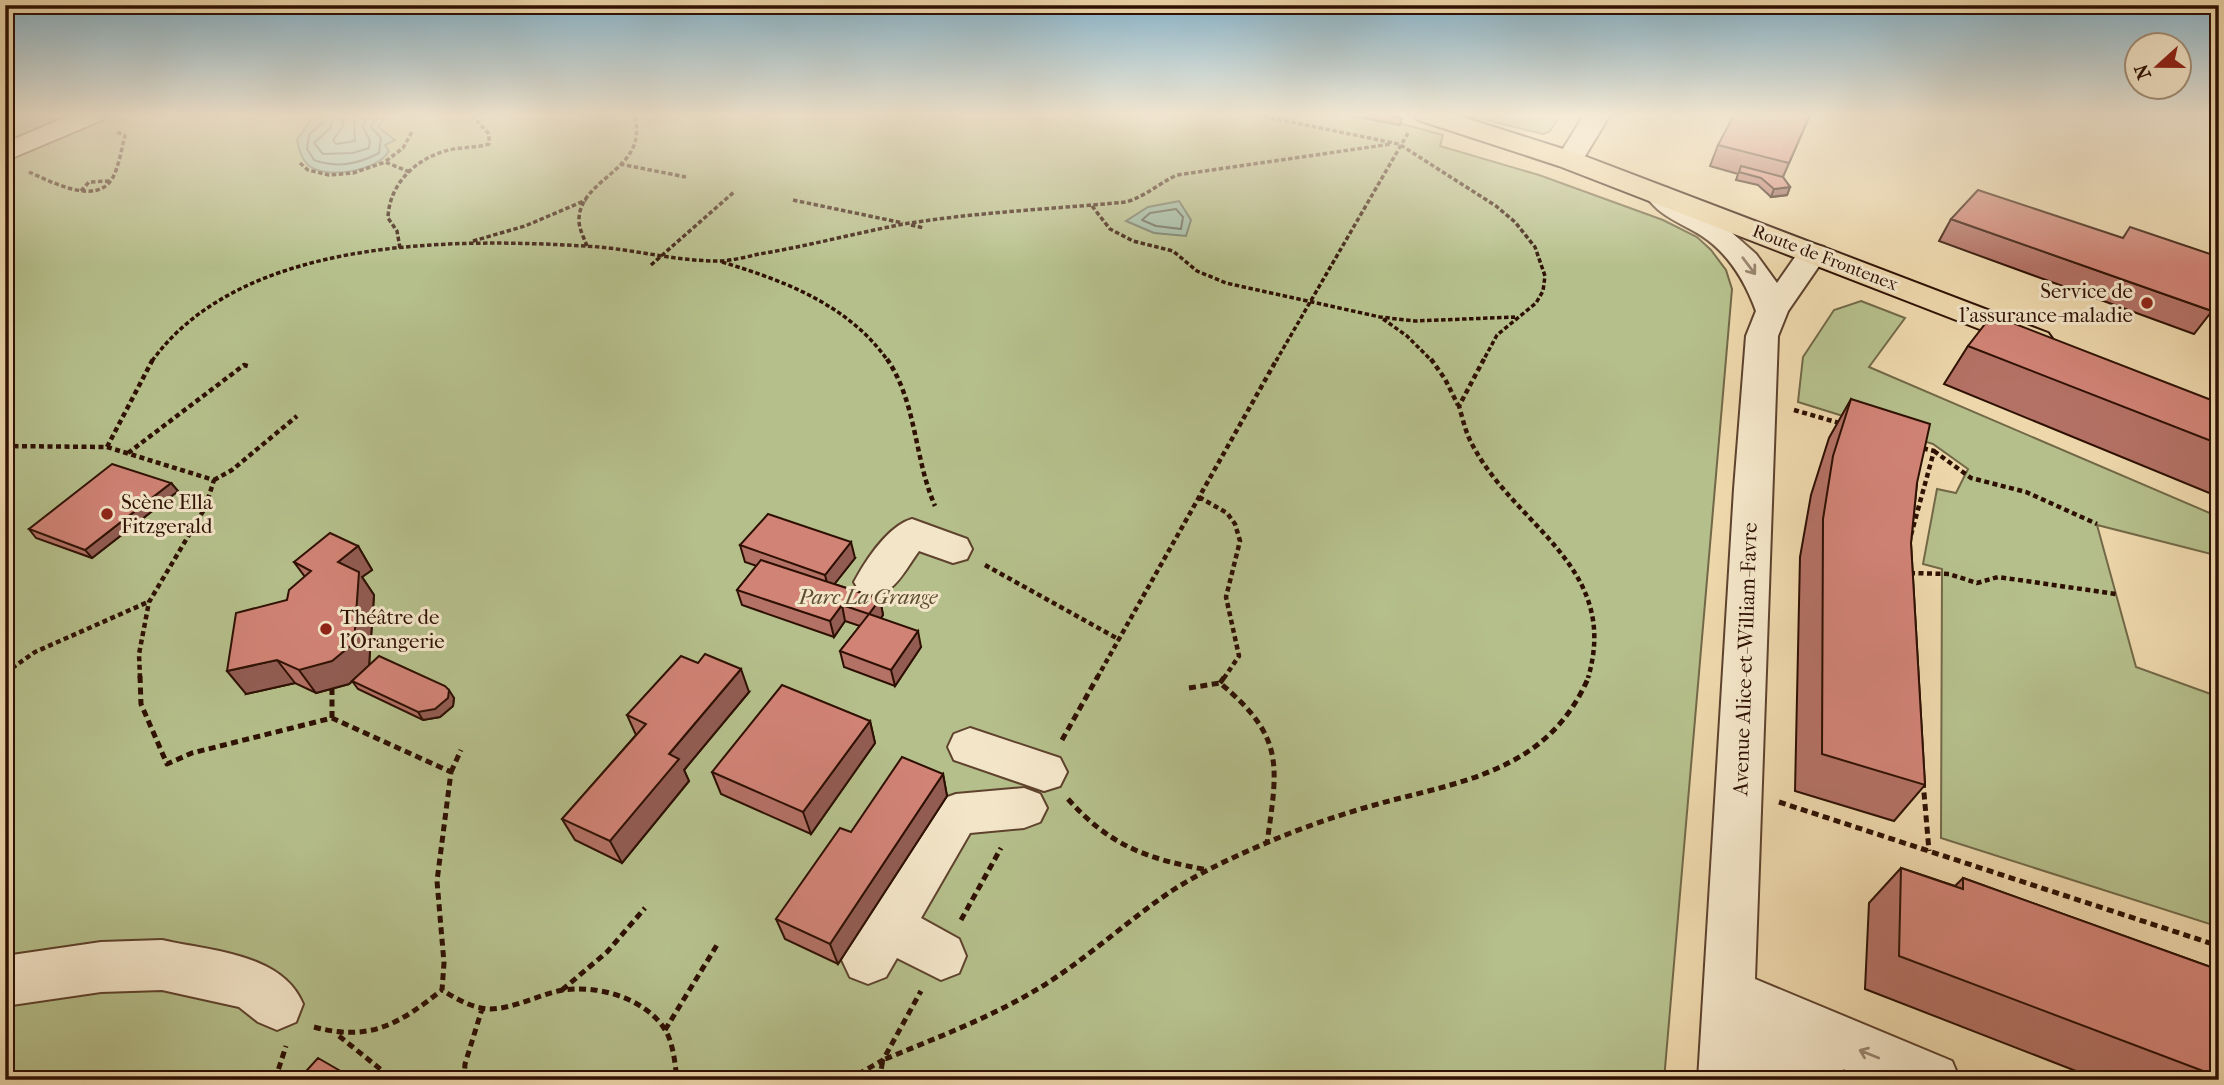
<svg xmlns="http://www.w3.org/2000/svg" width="2224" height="1085" font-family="'IM FELL French Canon',serif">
	<rect width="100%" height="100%" fill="#edd7ab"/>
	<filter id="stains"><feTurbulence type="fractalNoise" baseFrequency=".00286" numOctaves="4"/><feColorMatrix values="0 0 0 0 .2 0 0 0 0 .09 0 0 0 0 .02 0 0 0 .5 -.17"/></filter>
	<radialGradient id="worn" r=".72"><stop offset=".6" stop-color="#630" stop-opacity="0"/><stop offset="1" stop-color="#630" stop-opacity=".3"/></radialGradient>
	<!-- green -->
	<path fill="#b5bf8b" stroke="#726847" stroke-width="2" d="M5 115H1387L1399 123 1443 135 1440 146 1539 175 1663 220 1697 237 1711 250 1726 270 1732 289 1664 1080H5Z
		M1466 115H1561L1549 132 1543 134Z
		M1861 301 1905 318 1869 367 2219 517V556L2097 525 2136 667 2219 697V927L1941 838 1942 569 1923 564 1937 489 1956 493 1968 469 1933 444 1798 402 1803 357 1834 310Z"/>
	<!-- water -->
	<path fill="#9abaa4" stroke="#6f7664" stroke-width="2" d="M327 115H382L385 118 378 127 395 140 385 145 389 151C378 171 326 180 308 165 301 158 299 149 297 140L310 121Z
		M1179 201 1191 220 1186 236 1154 233 1126 221 1148 207Z"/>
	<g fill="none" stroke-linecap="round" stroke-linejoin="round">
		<!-- shore -->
		<path stroke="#646554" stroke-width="2" d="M325 115 323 122 309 135 307 149 314 160C336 168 359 164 379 153L381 138 371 127 378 115
			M334 115 331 127 314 143 323 154 353 153 369 148 370 141 363 127 367 115
			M344 115 342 128 333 140 336 144 355 141 354 115
			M1176 209 1183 217 1181 229 1156 226 1142 220 1150 213Z"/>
		<defs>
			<path id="minor" d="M71 115H106L102 120 5 161V143Z
				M1584 115H1610L1579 166H1559L1556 160Z
				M1658 186 1668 188 1695 212 1722 224 1756 254 1777 283 1802 247 1813 244 1824 247 1828 253 1788 311 1778 336 1755 979 1952 1061 1960 1080H1868L1843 1069 1847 1080H1698L1734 489 1746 336 1756 311C1745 281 1729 254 1702 236 1679 221 1662 219 1644 194L1648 188Z
				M912 519 967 539 972 549 967 559 953 563 919 551C902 574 892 602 860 592L854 582C866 560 888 526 912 519Z
				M970 728 1060 758 1067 772 1060 786 1044 791 954 760 948 747 954 734Z
				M1024 788 1040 794 1047 808 1040 822 1024 828 970 833 921 918 959 939 966 956 959 973 941 980 897 958 886 977 868 984 850 977 842 960 850 943 939 800 956 794Z
				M162 940C210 951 282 953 303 1004L296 1022 277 1030 258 1022 239 1007 162 990 101 992 5 1006V956L101 942Z"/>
			<path id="major" d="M1414 115H1456L1579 154 2048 333 2053 340 2048 347 2037 350 2026 347 1559 166 1418 120Z"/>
		</defs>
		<!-- minor casing -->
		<use href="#minor" stroke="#5e422d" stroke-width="4"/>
		<!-- major casing -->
		<use href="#major" stroke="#2e1003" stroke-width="4"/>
		<!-- path-far2 -->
		<path stroke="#2e1003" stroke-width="3.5" stroke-dasharray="4.5 2.5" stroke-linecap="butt" d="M1257 115 1399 144 1496 206 1515 222 1535 247 1545 276 1543 291 1536 303 1497 335 1483 361
			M386 161 403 148 413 130
			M300 163 308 170 329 175 353 173 385 162 410 172
			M620 164 686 177
			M29 172C50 181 95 206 112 179 119 167 121 150 125 136L117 132
			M81 191 89 182 110 181
			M793 200 903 223
			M1092 206 1110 229 1133 241 1173 251 1197 271 1226 283 1380 317 1415 321 1515 317
			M911 225 924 228
			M473 241 525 226 586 200
			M587 246C584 238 579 229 579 220 579 177 651 170 634 115
			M400 248 397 231 388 218C389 185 414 160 445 151 459 147 475 148 489 144V134L472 115
			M722 262C785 281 849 305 888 361
			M651 265 734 192
			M1383 319 1407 336 1432 361
			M152 361C241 238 448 238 585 246 629 248 673 261 717 261 731 261 746 257 759 254 808 246 856 233 904 224 977 212 1053 209 1126 202 1146 196 1158 184 1177 175L1391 144
			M1276 361 1408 133"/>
		<!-- path-far1 -->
		<path stroke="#2e1003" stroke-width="4.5" stroke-dasharray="5 3.5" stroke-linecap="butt" d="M887 359C917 403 914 458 935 506
			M1431 359 1445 379 1458 405
			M1484 359 1459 406C1463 420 1466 434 1473 446 1516 527 1621 567 1588 678
			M1794 410 1843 424
			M5 446 107 447 153 359
			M107 447 214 480 205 508 149 602 139 654 140 678
			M1934 451 1971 478 2026 492 2097 524
			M128 453 244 365 251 367
			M214 480 232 470 297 416
			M1199 497 1227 513 1235 524 1240 541 1226 597 1239 656 1224 678
			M1911 535 1934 451 1922 448
			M985 565 1120 640
			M1910 573 1949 574 1977 583 1998 577 2116 594
			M5 673 35 652 148 602
			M1097 678 1277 359"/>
		<!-- path -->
		<path stroke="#2e1003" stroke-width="5" stroke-dasharray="7 4.5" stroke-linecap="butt" d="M140 676 141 704 167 764 192 753 332 718 451 772 437 881 444 963 442 990C457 999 473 1009 491 1009 515 1008 536 996 558 991 595 983 648 998 667 1033 674 1048 675 1064 677 1080
			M1220 683 1225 676
			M332 688V718
			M1189 688 1220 683C1285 737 1278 765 1267 843
			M1062 740 1098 676
			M451 772 461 750
			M1923 781 1929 851
			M1068 799C1110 846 1147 859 1208 870
			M1779 802 2219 946
			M961 920 1001 848
			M562 990 607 952 645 908
			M314 1027C370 1042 399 1024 442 990
			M665 1030 717 945
			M339 1036 394 1080
			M275 1080 286 1046
			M464 1080 465 1064 482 1009
			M848 1080 883 1060 921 991
			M879 1080 883 1060C936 1038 992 1017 1041 987 1088 958 1128 920 1173 890 1206 869 1242 853 1278 838 1315 823 1354 810 1393 800 1476 779 1552 764 1589 676"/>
		<!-- minor -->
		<use href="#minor" fill="#f3e5c8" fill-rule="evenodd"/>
		<!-- major -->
		<use href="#major" fill="#edd7ab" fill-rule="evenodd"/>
	</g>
	<!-- wall -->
	<path fill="#b47165" stroke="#2e1003" stroke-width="2" d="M1348 115H1398L1401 118 1400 125Z
		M1810 115 1783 177 1790 187 1787 195 1771 197 1758 185 1736 180 1738 174 1710 166 1718 145Z
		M1951 219 2212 311 2194 334 1939 241Z
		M1968 346 2219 403V497L1944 384Z
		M1851 399 1917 483 1911 543 1925 785 1894 821 1795 791 1800 557 1811 495 1829 438Z
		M171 483 178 491 92 558 36 538 29 529Z
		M740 545 855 558 834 584 880 599 883 615 881 618 921 647 895 686 844 667 840 651 860 626 845 621 834 637 742 605 737 590 757 566 745 562Z
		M358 546 372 570 362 577 374 595 369 666 454 698 453 706 440 717 423 720 358 689 352 681 366 669 349 684 316 693 295 683 246 694 287 600 305 577 294 562Z
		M749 692 684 770 689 781 622 863 575 840 562 819 636 735 627 715Z
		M870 721 875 743 811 834 721 794 712 772Z
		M943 774 947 796 838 964 785 939 776 919 851 832Z
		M1901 868 1955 886 1963 878 2219 970V1080H2099L1865 989 1869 903Z"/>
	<!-- shaded-wall -->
	<path fill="#925c53" stroke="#2e1003" stroke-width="2" d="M1790 187 1787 195 1771 197 1774 189Z
		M171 483 178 491 92 558 85 550Z
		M851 542 855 558 829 591 825 575Z
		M358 546 372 570 362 577 374 595 369 666 349 684 316 693 299 670 338 562Z
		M880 599 883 615 872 630 869 614Z
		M842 605 845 621 834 637 830 621Z
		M918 631 921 647 895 686 891 670Z
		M277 660 295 683 246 694 227 671Z
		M741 669 749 692 684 770 689 781 622 863 610 841 669 754Z
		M449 690 454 698 453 706 440 717 423 720 418 712Z
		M870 721 875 743 811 834 803 812Z
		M943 774 947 796 838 964 830 944Z"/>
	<!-- building -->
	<path fill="#d18376" stroke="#2e1003" stroke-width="2" d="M1387 115H1398L1401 118Z
		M1734 115H1810L1789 163 1718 145Z
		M1741 166 1783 177 1790 187 1774 189 1761 178 1739 172Z
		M1978 190 2123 238 2130 227 2219 257V299L2212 311 1951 219Z
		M1992 315 2219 403V444L1968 346Z
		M1851 399 1930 424 1917 483 1911 543 1925 785 1822 754 1823 519 1833 456Z
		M112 464 171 483 85 550 29 529Z
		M768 514 851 542 825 575 740 545Z
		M330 533 358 546 338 562 359 572 354 643 332 661 299 670 277 660 227 671 236 613 287 600 289 590 311 571 294 562Z
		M761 560 880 599 869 614 918 631 891 670 840 651 869 614 842 605 830 621 737 590Z
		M705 654 741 669 669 754 679 759 610 841 562 819 646 724 627 715 681 656 698 663Z
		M379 656 445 686 449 690 448 698 435 709 418 712 352 681Z
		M782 685 870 721 803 812 712 772Z
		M902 757 943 774 830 944 776 919 840 828 851 832Z
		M1901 868 1963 889V878L2219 970V1077L1899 956Z
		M318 1058 356 1080H298Z"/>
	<!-- one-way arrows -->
	<defs><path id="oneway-shaft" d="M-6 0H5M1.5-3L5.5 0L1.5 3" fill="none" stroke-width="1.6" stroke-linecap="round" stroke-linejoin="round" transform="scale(1.75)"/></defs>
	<g stroke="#9a856f">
		<use href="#oneway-shaft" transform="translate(1749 266) rotate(53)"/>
		<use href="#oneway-shaft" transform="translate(1869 1054) rotate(-158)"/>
	</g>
	<!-- sky -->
	<linearGradient id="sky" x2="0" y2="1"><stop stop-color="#89b6cd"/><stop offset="0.43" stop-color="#f7edd9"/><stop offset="1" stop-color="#f7edd9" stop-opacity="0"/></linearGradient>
	<rect width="2224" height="267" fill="url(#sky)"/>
	<!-- markers -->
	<g fill="#8f2418" stroke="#f3e5c8" stroke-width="2.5">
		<circle cx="2147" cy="303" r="7"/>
		<circle cx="107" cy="514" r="7"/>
		<circle cx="326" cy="629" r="7"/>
	</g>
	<g text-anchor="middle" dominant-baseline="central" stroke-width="6" stroke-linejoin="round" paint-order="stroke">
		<!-- far-street labels -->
		<g font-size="18" fill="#2e1003" stroke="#f3e5c8">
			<text transform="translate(1825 258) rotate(21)">Route de Frontenex</text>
		</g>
		<!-- poi labels -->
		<g font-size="21" fill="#2e1003" stroke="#f3e5c8" text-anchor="start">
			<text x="2133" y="291" text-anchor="end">Service de<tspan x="2133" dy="24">l'assurance-maladie</tspan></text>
			<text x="121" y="502">Scène Ella<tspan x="121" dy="24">Fitzgerald</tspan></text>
			<text x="340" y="617">Théâtre de<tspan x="340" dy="24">l'Orangerie</tspan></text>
		</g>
		<!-- park labels -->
		<g font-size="21" font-style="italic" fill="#5d4d33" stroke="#f3e5c8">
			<text x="868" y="597">Parc La Grange</text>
		</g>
		<!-- street labels -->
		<g font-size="21" fill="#2e1003" stroke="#f3e5c8">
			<text transform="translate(1745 659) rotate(-88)">Avenue Alice-et-William-Favre</text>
		</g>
	</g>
	<!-- margin -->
	<rect width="2224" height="1085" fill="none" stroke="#edd7ab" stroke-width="28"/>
	<rect x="7" y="7" width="2210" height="1071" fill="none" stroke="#2e1003" stroke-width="3.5"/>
	<rect x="14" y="14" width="2196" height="1057" fill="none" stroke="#2e1003" stroke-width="2"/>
	<!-- north arrow -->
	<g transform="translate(2158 66) rotate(249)"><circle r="33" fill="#f3e5c8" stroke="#a49079" stroke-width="2"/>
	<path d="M0-5L12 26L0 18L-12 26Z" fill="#8f2418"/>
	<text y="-10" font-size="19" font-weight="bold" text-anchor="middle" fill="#2e1003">N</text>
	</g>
	<rect width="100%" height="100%" filter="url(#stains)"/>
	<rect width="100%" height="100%" fill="url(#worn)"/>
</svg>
